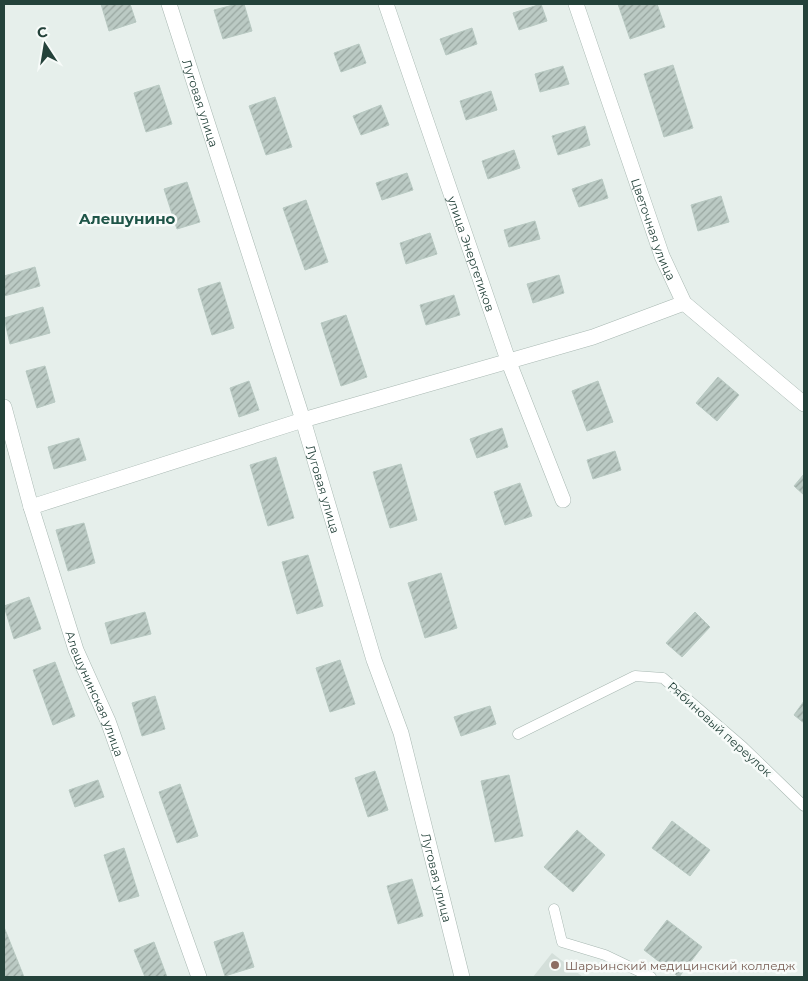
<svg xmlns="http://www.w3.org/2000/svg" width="808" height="981" font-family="Montserrat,sans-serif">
	<defs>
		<pattern id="building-hatch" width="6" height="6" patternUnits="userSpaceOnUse" patternTransform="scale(1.25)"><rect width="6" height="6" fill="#bbcac4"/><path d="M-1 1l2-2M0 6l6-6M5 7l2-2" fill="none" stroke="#98a6a0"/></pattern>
	</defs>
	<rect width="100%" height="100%" fill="#e6efeb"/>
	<!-- built -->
	<path fill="#d4dfda" d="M552 953 583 977H533Z"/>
	<!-- building -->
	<path fill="url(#building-hatch)" stroke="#b8c9c2" d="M101 4H130L136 22 109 31Z
		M237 4H244L252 31 223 39 214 10Z
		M541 4 547 21 519 30 513 13Z
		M618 4H657L665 27 630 39Z
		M472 28 477 44 446 55 440 39Z
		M359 44 366 63 341 72 334 53Z
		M673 65 693 128 664 137 644 74Z
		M563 66 569 84 540 92 535 74Z
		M159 85 172 124 146 132 134 93Z
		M491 91 497 110 466 120 460 101Z
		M275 97 292 147 266 155 249 106Z
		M381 105 389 125 361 135 353 116Z
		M585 126 590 145 558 155 552 136Z
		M514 150 520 168 488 179 482 161Z
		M407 173 413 190 382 200 376 183Z
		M602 179 608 198 579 207 572 189Z
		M187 182 200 222 177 229 164 189Z
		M721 196 729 222 698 231 691 205Z
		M306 200 328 262 305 270 283 208Z
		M535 221 540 239 509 247 504 230Z
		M430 233 437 254 406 264 400 243Z
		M35 267 40 286 4 296V276Z
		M559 275 564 293 533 303 527 284Z
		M220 282 234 328 212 335 198 289Z
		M454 295 460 315 426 325 420 305Z
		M43 307 50 333 10 344 4 318Z
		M346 315 367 377 341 386 321 323Z
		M45 366 55 402 37 408 26 371Z
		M718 377 739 395 717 421 696 403Z
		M249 381 259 410 239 417 230 388Z
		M598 381 613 422 587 431 572 391Z
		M502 428 508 447 477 458 470 439Z
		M79 438 86 460 54 469 48 447Z
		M615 451 621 470 593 479 587 460Z
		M276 457 294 518 268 526 250 465Z
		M401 464 417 520 390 528 373 472Z
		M804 474V495L794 486Z
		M520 483 532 516 505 525 494 492Z
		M84 523 95 563 68 571 56 530Z
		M308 555 323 606 297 614 282 562Z
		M441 573 457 628 425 638 408 583Z
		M29 597 41 629 14 639 4 606Z
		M145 612 151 634 111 644 105 623Z
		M695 612 710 627 682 657 666 643Z
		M340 660 355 704 330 712 316 668Z
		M55 662 75 716 53 725 33 670Z
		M155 696 165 729 142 736 132 703Z
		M804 701V723L794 715Z
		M490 706 496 724 461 736 454 717Z
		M375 771 388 810 368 817 355 778Z
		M509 775 523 836 495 842 481 781Z
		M98 780 104 797 75 807 69 790Z
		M180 784 198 836 177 843 159 792Z
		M672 821 710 850 690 876 652 848Z
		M577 830 605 855 573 892 544 867Z
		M124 848 139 896 119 902 104 855Z
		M412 879 423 916 398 924 387 886Z
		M667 920 702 947 679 977 644 950Z
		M4 927 24 977H4Z
		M243 932 254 967 225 976 214 942Z
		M154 942 167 977H145L134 950Z"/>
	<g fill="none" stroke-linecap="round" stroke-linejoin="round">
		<defs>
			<path id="service" d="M518 734 635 676 663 678 743 747 804 806
				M554 909 562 942 605 955 651 977"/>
			<g id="minor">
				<path id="s1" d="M169 4 303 420 374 660 401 733 462 977"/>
				<path id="s2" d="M386 4 508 360 563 500"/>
				<path id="s3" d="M576 4 662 256 684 303 804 404"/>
				<path id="s4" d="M4 407 31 507 76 650 108 721 199 977"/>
				<path d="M31 507 303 420 593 337 684 303"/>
			</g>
		</defs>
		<!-- service casing -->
		<use href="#service" stroke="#a8b8b2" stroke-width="11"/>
		<!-- minor casing -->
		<use href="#minor" stroke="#a8b8b2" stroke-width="16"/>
		<!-- service -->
		<use href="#service" stroke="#fff" stroke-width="10"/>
		<!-- minor -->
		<use href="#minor" stroke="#fff" stroke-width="15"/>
	</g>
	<!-- markers -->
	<circle fill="#8d6e63" stroke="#f7fbf9" stroke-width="2" cx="555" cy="965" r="5"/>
	<g text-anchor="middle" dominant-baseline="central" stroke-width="5" stroke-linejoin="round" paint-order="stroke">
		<!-- street labels -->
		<g font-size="12" fill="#24423a" stroke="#f7fbf9">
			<text stroke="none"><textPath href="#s1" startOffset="104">Луговая улица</textPath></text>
			<text stroke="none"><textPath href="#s3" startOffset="238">Цветочная улица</textPath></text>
			<text stroke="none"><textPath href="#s2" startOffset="264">улица Энергетиков</textPath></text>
			<text stroke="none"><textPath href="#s1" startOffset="509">Луговая улица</textPath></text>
			<text stroke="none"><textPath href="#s4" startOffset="301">Алешунинская улица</textPath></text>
			<text transform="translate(720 729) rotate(42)">Рябиновый переулок</text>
			<text stroke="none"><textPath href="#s1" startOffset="914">Луговая улица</textPath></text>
		</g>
		<!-- education labels -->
		<g font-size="12" fill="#785e54" stroke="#f7fbf9" text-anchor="start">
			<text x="565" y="965">Шарьинский медицинский колледж</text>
		</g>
		<!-- quarter labels -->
		<g font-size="15" font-weight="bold" fill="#1f5548" stroke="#f7fbf9">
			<text x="127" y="218">Алешунино</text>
		</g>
	</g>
	<!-- border -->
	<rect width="808" height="981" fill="none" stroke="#24423a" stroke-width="10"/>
	<!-- north arrow -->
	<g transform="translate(45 45) rotate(348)" stroke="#f7fbf9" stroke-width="4" paint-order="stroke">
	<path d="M0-4L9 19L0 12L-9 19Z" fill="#24423a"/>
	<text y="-8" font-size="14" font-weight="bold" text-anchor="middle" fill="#24423a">С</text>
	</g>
</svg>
